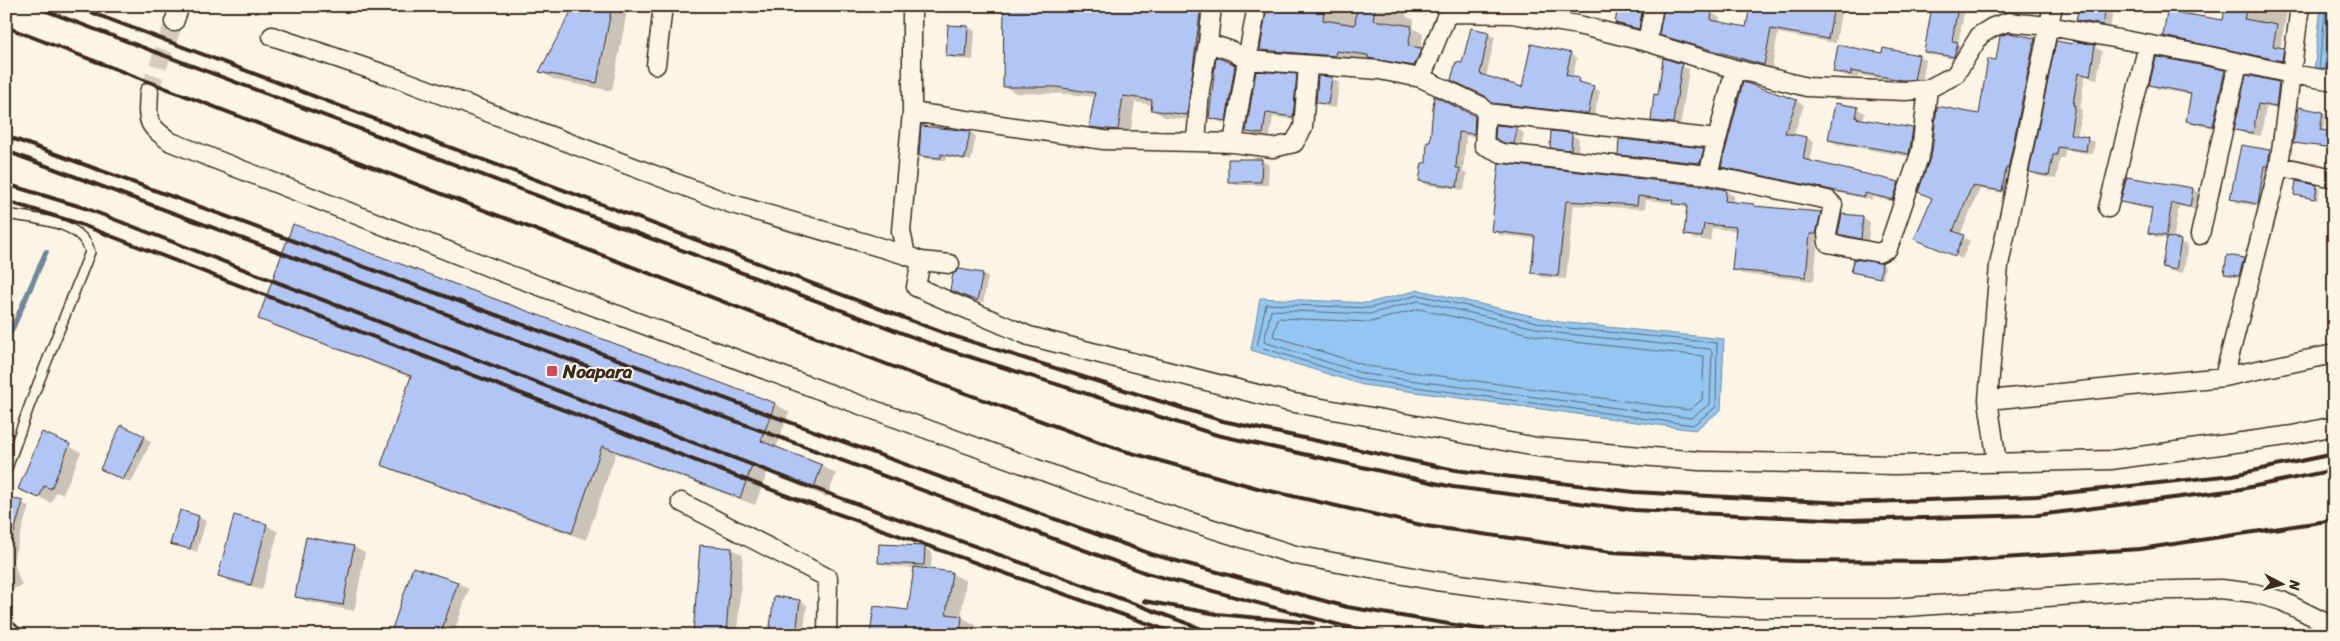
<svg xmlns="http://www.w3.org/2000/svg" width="2340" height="641" font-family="Sriracha,sans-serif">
	<rect width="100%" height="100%" fill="#fcf5e5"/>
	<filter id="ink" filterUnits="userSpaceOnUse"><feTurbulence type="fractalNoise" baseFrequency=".02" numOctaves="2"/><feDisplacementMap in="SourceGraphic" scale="10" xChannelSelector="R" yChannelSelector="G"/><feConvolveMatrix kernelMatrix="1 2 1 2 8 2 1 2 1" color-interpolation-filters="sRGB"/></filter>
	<g filter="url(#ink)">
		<!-- water -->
		<path fill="#93c6f0" stroke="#70889c" d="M2321 6H2334V82L2313 80Z
			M1419 290 1559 322 1724 339 1721 410 1695 430 1363 385 1251 350 1260 298 1368 303Z"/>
		<!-- shadow -->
		<path fill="#0003" d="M575 6H628L612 91 555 80 541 72Z
			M1175 6H1218L1199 121 1165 117 1152 110 1153 105 1135 102 1130 136 1103 133 1091 126 1095 97 1069 94 1016 93 1004 86Z
			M1231 6 1252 8 1259 12 1235 9Z
			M1268 6H1354L1380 10 1381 6H1408L1406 16 1414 20 1413 28 1423 34 1421 49 1433 56 1427 72 1348 57 1347 62 1273 57 1261 50Z
			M1515 6H1538V10Z
			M1619 6H1653L1647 33 1625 27 1617 23Z
			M1665 6H1693V10L1712 13 1720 18 1719 23 1747 28 1833 8 1841 12 1836 43 1778 33 1772 69 1669 39 1661 34Z
			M1940 6H1968L1966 13 1964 12 1958 44 1964 47 1961 60 1932 55 1925 51Z
			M2080 6H2114L2110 29 2085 24 2078 20Z
			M2129 6H2195L2193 16 2224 21 2226 6H2288L2280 49 2291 53 2289 64 2171 40 2164 36 2168 14Z
			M968 27 975 31 973 60 955 59 947 55Z
			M1472 29 1495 37 1486 77 1522 89 1532 45 1571 55 1577 58 1572 78 1600 91 1594 116 1499 106 1493 102 1463 65Z
			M2033 38 2042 44 2009 194 1980 189 1960 235 1970 241 1962 259 1923 242 1980 115 1997 62Z
			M2057 43 2095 47 2102 51 2097 79 2085 76 2080 109 2082 110 2077 136 2095 142 2093 154 2065 150 2064 158H2060L2056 179 2038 176 2031 172Z
			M1883 54 1918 56 1926 60 1922 83 1910 84 1859 75 1858 78 1842 75 1835 71Z
			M1664 60 1689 69 1680 127 1659 124 1652 120 1659 96Z
			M2157 60 2225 72 2232 76 2221 129 2195 125 2187 121 2192 95 2158 89 2151 84Z
			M1235 66 1241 70 1232 124 1216 121 1210 117Z
			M1296 76 1304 80 1300 120 1273 117 1270 137 1254 135 1247 131Z
			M2247 76 2279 83 2286 88 2283 110 2266 107 2261 136 2243 133 2236 129Z
			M1332 78 1339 83 1336 108 1324 106 1317 102Z
			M1796 101 1804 105 1793 136 1807 138 1814 142 1810 162 1899 183 1906 187 1901 203 1873 197 1872 200 1730 170 1722 166Z
			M1857 109 1865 113 1863 120 1912 129 1920 133 1916 158 1837 144 1829 140Z
			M2323 113 2326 115 2323 131 2334 133V149L2295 143Z
			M1473 116 1481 120V137L1466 136 1463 172 1467 174 1464 190 1428 185 1420 181 1427 165Z
			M1516 128 1524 133 1521 147 1513 146 1502 140Z
			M970 132 976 136 971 161 947 157 946 160 926 159 920 156Z
			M1572 135 1579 139 1578 153 1559 151 1551 147Z
			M2242 146 2270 152 2277 156 2265 207 2238 203 2231 198Z
			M1703 149 1710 153 1707 166 1625 158 1619 154Z
			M1261 160 1269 165 1268 185H1236L1229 181Z
			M2316 186 2320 188 2318 200 2295 194Z
			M1706 187 1726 191 1734 196 1733 203 1754 205 1759 208 1820 213 1828 218 1824 238H1818L1814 281 1742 274 1733 269 1737 231 1712 228 1710 241 1694 239 1685 234 1688 209 1674 203 1646 200 1645 209 1574 205 1566 279 1541 277 1532 272 1536 239 1500 235 1492 230 1496 197Z
			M2192 189 2199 193 2196 210 2179 206 2173 240 2188 245 2183 273 2170 271 2163 267 2168 239 2156 237 2149 233 2153 210 2129 205 2122 202Z
			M1843 215 1863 217 1870 222 1868 242 1847 238 1839 233Z
			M294 226 775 404 789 412 776 448 822 466 836 474 827 497 767 473 755 505 616 453 586 540 397 472 383 464 412 378 274 326 260 318Z
			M2244 259 2251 264 2247 280 2233 277 2225 273Z
			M1882 264 1885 266 1883 279 1853 272Z
			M959 270 983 274 988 277 983 303 957 293Z
			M2334 389V407L2330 405 2326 392Z
			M43 434 81 452 63 494 56 492 51 503 20 488Z
			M144 437 151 442 131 483 109 472Z
			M6 498 29 506 13 560 22 586 6 591Z
			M199 517 206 521 197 552 172 543Z
			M266 525 278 532 262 590 231 582 219 575Z
			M353 547 365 553 354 611 308 602 297 596Z
			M924 548 932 552 931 570 951 573 966 581 961 617 976 625 975 635H872L909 611 915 568 887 566 880 562Z
			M732 549 743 555 737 635H695Z
			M458 583 469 589 453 635H391Z
			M800 601 807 605 803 635H770Z"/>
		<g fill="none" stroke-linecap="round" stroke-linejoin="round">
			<!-- shore -->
			<path stroke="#5e6872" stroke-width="1" d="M2332 6 2325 67 2327 70H2334
				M2319 68 2326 6
				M1419 295 1558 327 1717 343 1716 407 1693 425 1364 380 1257 346 1266 304 1369 308Z
				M1419 301 1557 333 1710 349 1712 351 1710 404 1691 418 1365 374 1264 342 1271 310 1369 314Z
				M1419 309 1556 340 1703 356 1704 358 1702 400 1689 410 1367 366 1273 336 1278 318 1370 322Z"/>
			<!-- stream -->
			<path stroke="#70889c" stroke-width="5.5" d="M6 343 46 252"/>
		</g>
		<!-- building -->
		<path fill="#b2c6f5" stroke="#3b2a1e" d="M574 6H612L597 83 539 72Z
			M1004 6H1201L1187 115 1151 110 1152 100 1123 96 1118 130 1089 127 1095 93 1056 87H1003Z
			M1267 6H1287L1286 8 1324 12 1323 20 1355 25 1357 6 1375 8 1373 20 1412 26 1408 46 1422 48 1414 66 1368 58V55L1336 51 1335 56 1260 50Z
			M1618 6H1643L1639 29 1615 23Z
			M1664 6H1680L1712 12 1711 20 1746 27 1750 6H1834L1828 39 1771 29 1764 65 1659 35Z
			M1932 6H1958L1952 41 1958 42 1954 57 1924 52Z
			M2079 6H2106L2103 25 2076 20Z
			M2225 6H2247L2244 19 2277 25 2273 46 2284 48 2282 61 2163 36 2167 11 2223 20Z
			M948 25 968 26 966 57 946 56Z
			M1471 28 1489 32 1480 74 1522 87 1531 44 1571 53 1566 75 1579 78 1578 82 1594 86 1588 114 1492 103 1485 96 1451 80 1456 62 1462 63Z
			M2009 33 2035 38 2008 169 2006 168 2002 191 1972 186 1953 231 1964 235 1955 256 1914 239 1932 198 1918 192 1932 152 1937 106 1979 114 1988 59 1996 60 2000 36Z
			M2056 41 2072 44 2073 41 2095 45 2090 76 2078 73 2073 105H2075L2070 134 2088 137 2086 151 2058 147 2057 155H2053L2049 176 2029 172Z
			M1838 45 1882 53 1883 48 1919 55 1914 80H1902L1851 71V75L1833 72Z
			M1216 57 1235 65 1226 121 1209 118Z
			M2159 57 2225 70 2213 126 2186 121 2191 93 2149 85 2156 58Z
			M1663 58 1682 64 1673 123 1651 121 1654 94 1658 95Z
			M1256 71 1297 74 1293 117 1266 113 1263 134 1246 132Z
			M2246 75 2279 82 2276 107 2258 104 2253 133 2234 130Z
			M1318 76 1332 77 1328 104 1316 103Z
			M1743 82 1797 100 1785 133 1807 137 1803 159 1899 182 1893 200 1865 193V197L1721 167Z
			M1434 96 1475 116 1474 134 1459 132 1456 168H1460L1457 187 1419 181 1422 163H1426L1427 142H1430Z
			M1835 103 1858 107 1856 118 1913 128 1909 154 1828 140Z
			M2299 107 2323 112 2320 130 2334 132V148L2293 143Z
			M1496 125 1517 127 1514 144 1504 143 1495 138Z
			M921 126 970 131 965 159 941 154V158L919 156Z
			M1551 131 1572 133 1571 150 1550 148Z
			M1619 139 1704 148 1700 163 1618 155Z
			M2241 145 2270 150 2268 166H2264L2258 204 2230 199Z
			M1228 159H1262L1261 182H1228Z
			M1499 163 1706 186 1726 190 1725 201 1754 204V206L1821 212 1816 234H1810L1806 277 1732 270 1736 227 1704 224 1702 237 1684 235 1687 205 1672 204 1673 200 1638 196 1637 205 1566 201 1558 276 1531 273 1535 236 1491 231Z
			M2127 177 2193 188 2190 207 2172 203 2166 236 2148 233 2152 208 2120 202Z
			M2296 181 2317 185 2315 199 2294 195Z
			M1842 214 1863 216 1861 239 1838 234Z
			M293 224 775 403 761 441 822 465 813 490 752 466 740 498 602 446 572 533 381 465 411 376 258 319Z
			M2167 237 2181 240 2176 270 2162 267Z
			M2227 255 2244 258 2239 276 2224 274Z
			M1854 259 1882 263 1880 278 1851 272Z
			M959 269 983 273 977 301 950 290 953 274Z
			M121 425 145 436 123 480 100 469Z
			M42 432 70 444 51 489 44 486 39 498 18 489Z
			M6 497 23 501 11 543 6 542Z
			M180 510 199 516 190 549 170 544Z
			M234 515 267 524 251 585 218 576Z
			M306 537 354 546 343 605 295 597Z
			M879 544 925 546 924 565 878 563Z
			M700 545 732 548 726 635H693Z
			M413 567 458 582 440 635H390Z
			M914 567 952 572 946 614 962 616 960 635H870L874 606 908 610Z
			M774 596 800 600 796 635H769Z"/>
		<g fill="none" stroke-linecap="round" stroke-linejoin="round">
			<!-- street-tunnel -->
			<path stroke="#d5ccbd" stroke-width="18" stroke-dasharray="18 9" stroke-linecap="butt" d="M149 92 174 22"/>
			<defs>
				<path id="lane" d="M6 214C33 219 82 220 90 252L30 404 6 471
					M6 623 19 635"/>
				<path id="street" d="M912 6V112L901 231 906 255 921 261 950 264
					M1212 6 1208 43 1232 51 1247 60 1233 143
					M1257 6 1247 60 1379 70 1421 78 1446 17 1453 13 1512 14 1578 25 1647 42 1735 69 1807 87 1905 91 1928 89 1955 75 1980 35 1993 27 2008 22 2049 26 2205 55 2291 74 2334 81
					M174 22 180 6
					M272 36 405 81 729 203 906 255
					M1647 42 1654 6
					M656 65 663 6
					M1421 78 1481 106 1486 113 1484 145 1501 153 1708 175 1735 69
					M149 92C147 122 146 124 171 142L499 271 863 406 1128 502 1295 555 1436 581 1595 601 1759 608H1893L2131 591 2221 589 2254 593 2282 601 2334 627
					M912 112 1104 140 1196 142 1200 90 1208 43
					M1486 113 1717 139
					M1196 142 1233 143 1273 148 1294 143 1303 128 1308 66
					M2279 166 2334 178
					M1708 175 1828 200 1833 205 1827 233 1828 243 1879 253 1888 248 1921 151 1928 89
					M2108 208 2148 45
					M2200 235 2238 63
					M921 261 916 287 1029 336 1289 402 1537 447 1699 461 1894 465 2111 460 2293 435 2334 426
					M2224 377 2279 166 2300 6
					M1988 400 1999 265 2053 6
					M1997 463 1988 400 2224 377 2334 354
					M681 502 828 578 827 635"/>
			</defs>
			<!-- lane casing -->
			<use href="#lane" stroke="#3b2a1e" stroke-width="12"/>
			<!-- street casing -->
			<use href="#street" stroke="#3b2a1e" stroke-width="21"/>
			<!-- lane -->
			<use href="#lane" stroke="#fcf5e5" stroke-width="9"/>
			<!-- street -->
			<use href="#street" stroke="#fcf5e5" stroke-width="18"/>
			<!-- rail -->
			<path stroke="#3b2a1e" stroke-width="4" d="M33 6 942 348 1217 435 1453 487 1634 510 1847 520 2038 515 2236 490 2334 470
				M74 6 944 333 1223 421 1455 470 1634 492 1844 503 2037 496 2233 475 2334 454
				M6 27 907 372 1121 450 1261 489 1426 526 1611 552 1794 561 1942 562 2140 549 2334 520
				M6 136 1151 554 1347 607 1515 635
				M6 151 1146 573 1343 626 1398 635
				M6 184 85 208C323 300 561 393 800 483 939 535 1079 581 1217 635
				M6 201 77 223 793 498 1180 635
				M1144 601 1217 614 1313 623"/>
		</g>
	</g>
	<!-- markers -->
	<rect fill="#d1495b" stroke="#fcf5e5" stroke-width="2" x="546" y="365" width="12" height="12" rx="2.5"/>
	<g text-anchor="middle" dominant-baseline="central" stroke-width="4" stroke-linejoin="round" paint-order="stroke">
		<!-- poi labels -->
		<g font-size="19" font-weight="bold" fill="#3b2a1e" stroke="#fcf5e5" text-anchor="start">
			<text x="563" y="371">Noapara</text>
		</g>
	</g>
	<!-- margin -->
	<rect width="2340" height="641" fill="none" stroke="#fcf5e5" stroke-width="25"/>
	<rect x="12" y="12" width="2315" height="616" fill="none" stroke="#3b2a1e" stroke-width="2" filter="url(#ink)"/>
	<!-- north arrow -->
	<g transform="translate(2282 584) rotate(96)" stroke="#fcf5e5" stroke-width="4" paint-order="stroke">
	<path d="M0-4L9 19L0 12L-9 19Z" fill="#3b2a1e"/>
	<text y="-8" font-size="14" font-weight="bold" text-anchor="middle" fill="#3b2a1e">N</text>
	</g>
</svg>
